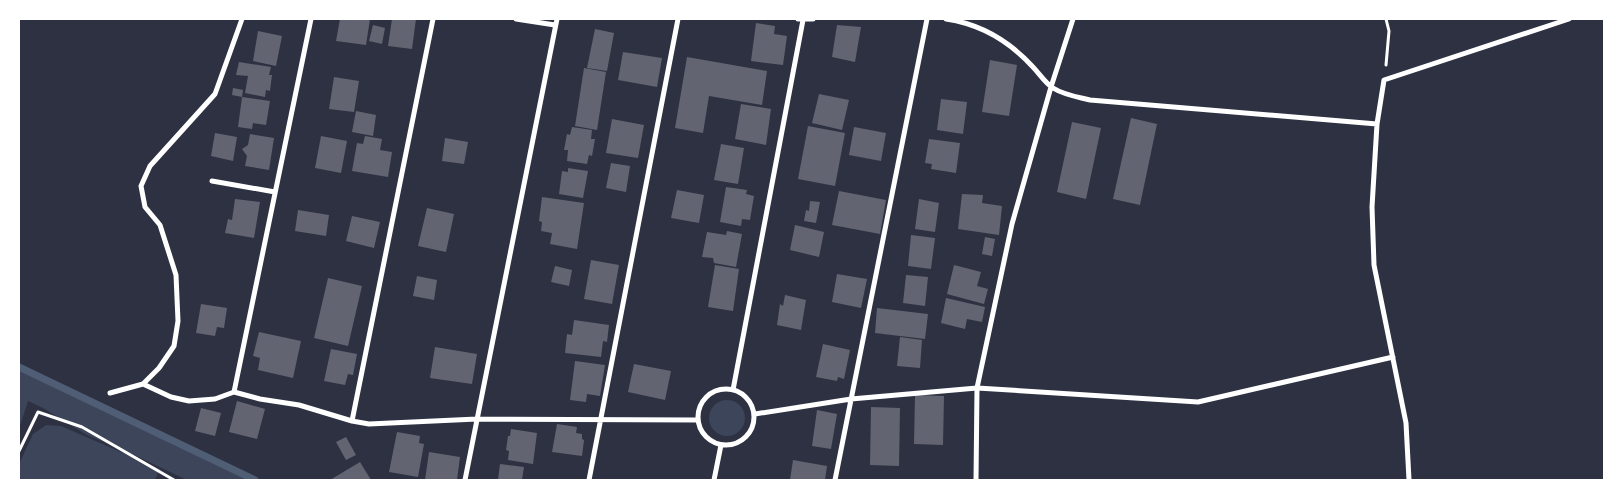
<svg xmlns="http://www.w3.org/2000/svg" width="1623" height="499" font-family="'Work Sans',sans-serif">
	<rect width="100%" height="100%" fill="#2d3142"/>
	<!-- green -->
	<path fill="#3c4559" d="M19 370 247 480H187L130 453 87 435 43 408 28 401 19 429Z
		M709 418a18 18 0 1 1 36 0a18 18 0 1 1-36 0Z
		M46 425 61 426 160 469 155 480H19V464L33 434Z"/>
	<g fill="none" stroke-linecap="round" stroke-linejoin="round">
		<!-- stream -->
		<path stroke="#4f5d75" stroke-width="7" d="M19 367 255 480"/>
	</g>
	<!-- building -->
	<path fill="#626471" d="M340 19H370L366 45 336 41Z
		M392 19H416L412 49 388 46Z
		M756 23 775 26 774 34 787 36 783 65 751 61Z
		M373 25 385 28 382 44 369 41Z
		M837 25 861 27 855 62 832 57Z
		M595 29 614 33 607 71 587 68Z
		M258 31 282 36 276 66 253 61Z
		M623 52 662 58 657 87 618 80Z
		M687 57 767 71 762 105 709 96 703 133 675 128Z
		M990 60 1017 65 1009 116 982 112Z
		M239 62 271 67 269 75H272L270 91 266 90 265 97 245 93 248 76 236 75Z
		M584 68 606 72 597 130 575 126Z
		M334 77 359 81 354 112 329 109Z
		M233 88 243 90 242 97 232 95Z
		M819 94 849 100 842 130 812 123Z
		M242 97 270 101 266 125 253 123 252 129 238 127Z
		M941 99 967 102 963 134 937 130Z
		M741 104 771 109 766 145 735 139Z
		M356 111 376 115 373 136 352 132Z
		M1131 118 1157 124 1140 205 1113 199Z
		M612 119 644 125 638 158 606 153Z
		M1072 122 1101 128 1086 199 1057 192Z
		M808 126 845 133 835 186 798 179Z
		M572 127 592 130 591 139H595L592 156 589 155 587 164 567 161 568 150H564L567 134 570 135Z
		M854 127 886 133 881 161 849 155Z
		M215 133 237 137 233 161 211 156Z
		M250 134 274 138 269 170 245 166 247 156 242 149 248 145Z
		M321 136 347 141 341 173 315 168Z
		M365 136 382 139 380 150 392 152 388 177 352 171 357 143 363 144Z
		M445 138 468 142 464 164 442 161Z
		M929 139 960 143 956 173 931 169 932 164 925 163Z
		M721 144 744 148 738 184 714 180Z
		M611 163 630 166 626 192 606 188Z
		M568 168 588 171 583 198 559 194 562 171 568 172Z
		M726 187 747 190 746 194 754 196 750 220 742 219 741 226 720 222Z
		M677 190 704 195 699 223 671 218Z
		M839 191 886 200 880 234 832 225Z
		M962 194 983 195 982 203 1002 206 999 235 958 229Z
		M542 197 584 203 577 249 550 244 552 233 541 231 542 222 539 221Z
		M235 199 260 202 254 238 225 233 228 219 232 220Z
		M919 199 939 203 935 232 915 229Z
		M810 201 820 202 816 223 804 221 806 210 809 211Z
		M427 208 454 214 446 252 418 246Z
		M298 210 329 215 326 236 295 231Z
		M352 216 380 222 374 248 346 241Z
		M795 225 824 232 819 257 790 250Z
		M727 231 742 234 736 267 714 263 713 258 702 257 707 232 726 235Z
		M911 235 935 238 931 269 908 266Z
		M985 237 995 239 992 256 982 254Z
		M591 260 619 265 612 304 584 299Z
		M715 265 739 269 733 311 708 307Z
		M954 265 981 272 977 286 988 289 984 304 947 294Z
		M555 266 572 270 569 286 551 282Z
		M837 274 867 279 861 308 832 302Z
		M906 275 928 277 925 306 903 303Z
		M417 276 437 280 434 300 413 296Z
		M328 278 362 286 348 346 314 338Z
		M785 295 806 300 801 330 777 325 780 304 783 306Z
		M946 298 985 307 982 322 967 319 965 329 941 323Z
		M201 304 227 308 224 328 217 327 215 336 196 333Z
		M877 308 928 314 925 339 875 333Z
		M574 320 609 325 607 342 603 341 601 357 565 353 567 334 572 335Z
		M259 332 301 341 293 378 258 370 260 358 253 356Z
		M900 337 922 340 920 368 897 366Z
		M823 344 850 350 844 379 838 377 837 381 816 377Z
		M435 347 477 354 472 384 430 378Z
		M331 349 357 354 353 375 348 374 345 385 324 381Z
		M575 361 605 365 600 396 587 394 586 402 570 400Z
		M634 364 671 371 665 400 628 392Z
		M915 395 944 396 943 445 914 444Z
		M237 401 265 409 257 439 229 432Z
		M871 407 900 408 899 466 870 465Z
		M201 408 221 413 215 436 195 431Z
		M817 410 837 414 831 449 812 446Z
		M557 424 577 427 576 433 582 434V439L584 440 582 456 552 452Z
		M511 429 537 433 533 464 508 460 509 451 506 450 508 436H510Z
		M397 432 420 436 419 443 424 444 418 477 389 472Z
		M346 437 356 455 346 460 336 442Z
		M429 452 460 457 457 480H425Z
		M793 460 827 466 825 480H790Z
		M360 462 371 480H330Z
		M500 464 524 467 522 480H498Z"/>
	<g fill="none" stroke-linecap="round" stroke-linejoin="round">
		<!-- path -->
		<path stroke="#fff" stroke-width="3" d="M1386 19 1389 31 1386 65
			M19 451 38 412 82 427 174 480"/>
		<!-- minor -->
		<path stroke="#fff" stroke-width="5" d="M516 19 555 25
			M798 19H813
			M946 19C980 24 1009 41 1032 66 1039 73 1045 83 1053 88 1064 95 1078 97 1090 100L1377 124
			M212 181 275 192
			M143 384 171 397 189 401 215 399 234 392 260 399 299 405 352 421 369 424 477 419 698 420
			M698 417a28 28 0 1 1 56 0a28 28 0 1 1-56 0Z
			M733 390 803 20
			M234 392 311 19
			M110 393 143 384 159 368 174 346 178 321 176 275 160 225 145 207 141 186 150 166 215 94 242 19
			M755 414 851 399 977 388 1198 402 1393 357
			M352 421 433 19
			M465 480 557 19
			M589 480 678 19
			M714 480 721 445
			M835 480 927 19
			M976 480 977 388 1012 224 1051 87 1073 19
			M1409 480 1406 423 1374 265 1372 207 1377 124 1384 80 1569 19"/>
	</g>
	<!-- border -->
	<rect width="1623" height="499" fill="none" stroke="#ffffff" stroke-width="40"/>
</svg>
